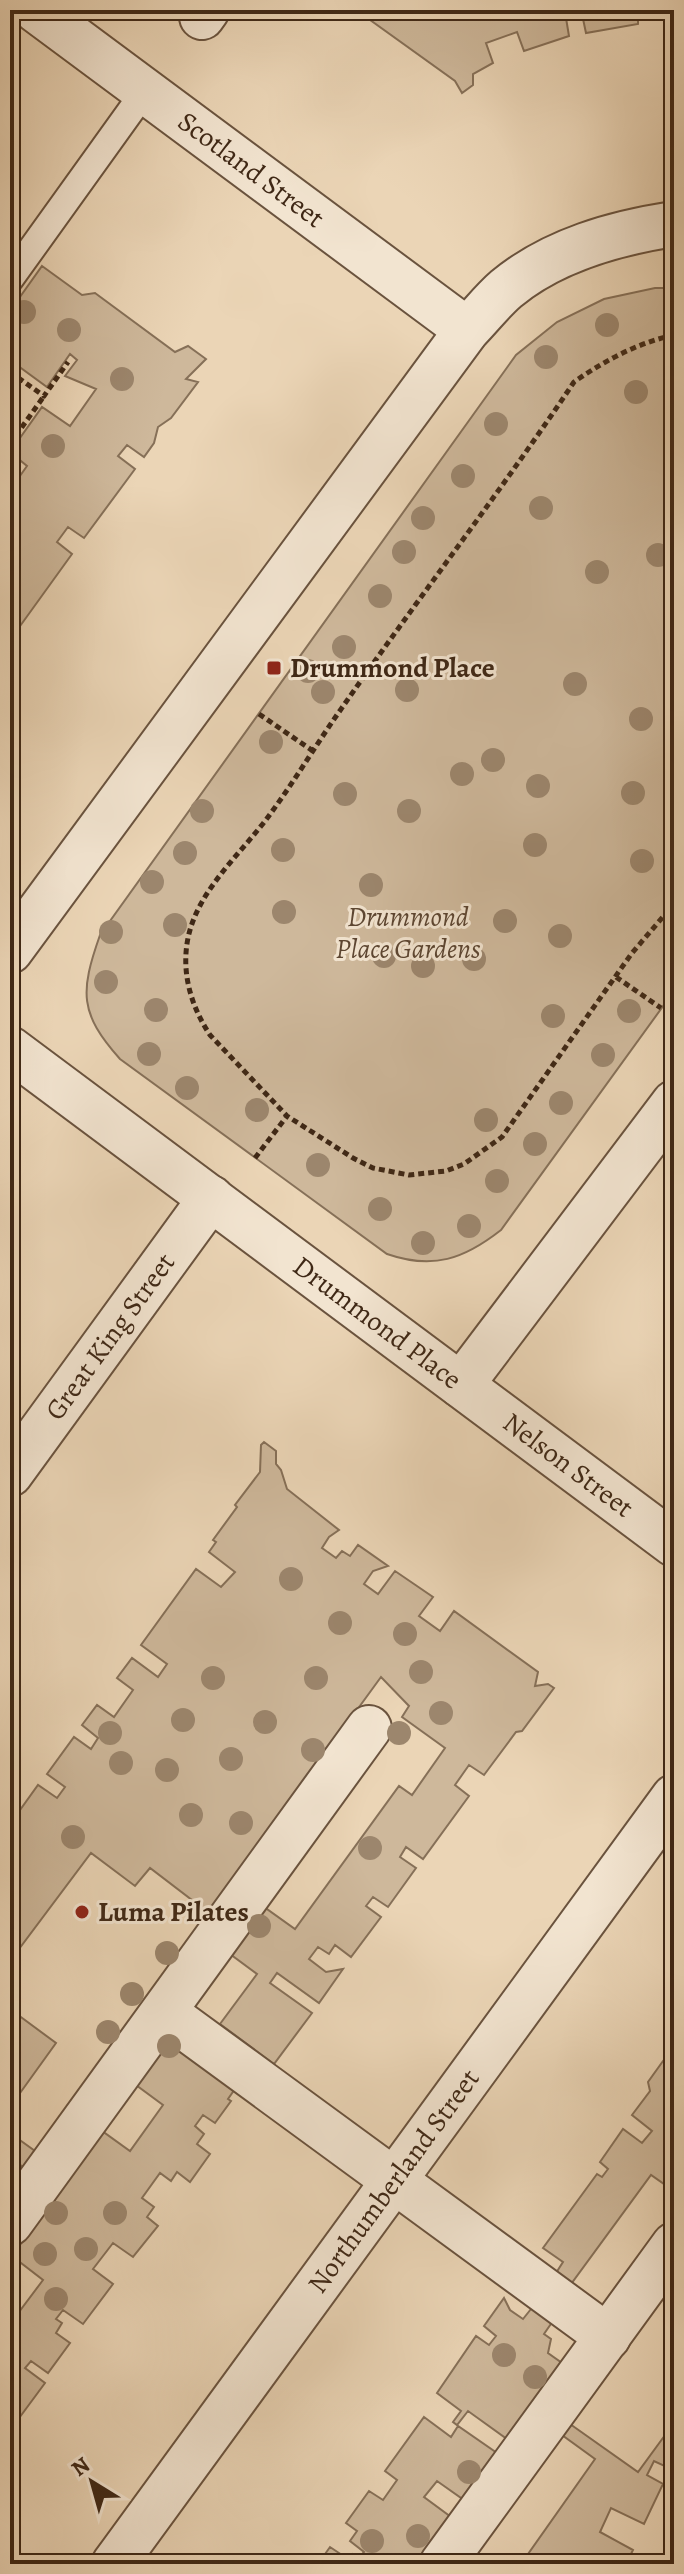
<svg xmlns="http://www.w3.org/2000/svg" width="684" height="2574" font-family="Alegreya,serif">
	<rect width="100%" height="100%" fill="#ebd5b6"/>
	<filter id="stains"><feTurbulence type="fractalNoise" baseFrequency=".0025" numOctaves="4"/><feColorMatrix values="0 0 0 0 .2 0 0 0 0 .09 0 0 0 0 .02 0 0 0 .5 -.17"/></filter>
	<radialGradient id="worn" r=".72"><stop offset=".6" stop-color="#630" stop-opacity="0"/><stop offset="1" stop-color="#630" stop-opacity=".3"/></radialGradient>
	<!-- green -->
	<path fill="#ceb89b" stroke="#867058" stroke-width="2" d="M371 10H638V24L586 33 582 14 566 18 569 36 524 51 517 32 486 43 493 63 473 74V85L462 93 455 81 366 17Z
		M42 266 82 295 95 293 175 352 188 346 206 359 186 379 198 382 171 418 158 427 154 443 144 457 127 445 118 456 135 469 84 538 68 527 57 542 72 554 10 640V490L27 466 10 452 42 407 70 426 96 389 65 376 77 360 70 354 47 387 10 360V311Z
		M655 288H674V991L501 1230C464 1259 433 1270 387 1254L120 1059C79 1013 80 992 100 935L516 355 557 322 604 299Z
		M264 1442 276 1451V1464L281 1470 287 1489 339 1530 329 1537 322 1548 336 1558 342 1551 350 1556 358 1545 388 1566 373 1571 364 1584 378 1594 395 1571 433 1597 419 1616 440 1631 454 1611 538 1672 535 1686 548 1684 554 1688 522 1731 516 1732 484 1775 469 1765 455 1785 469 1796 423 1859 406 1847 400 1857 416 1868 388 1907 373 1897 366 1906 381 1917 351 1957 335 1945 329 1954 318 1947 309 1959 326 1972 343 1969 319 2003 277 1973 270 1983 312 2013 274 2064 220 2024 257 1974 230 1954 264 1907 295 1929 399 1786 412 1795 445 1748 402 1717 409 1706 381 1677 209 1913 150 1868 135 1886 91 1853 10 1961V1824L38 1785 57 1798 65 1787 47 1774 74 1737 91 1749 98 1738 82 1725 97 1705 114 1717 133 1690 117 1678 132 1658 158 1677 167 1664 141 1645 196 1569 221 1587 235 1572 209 1552 216 1542 213 1540 237 1507 235 1505 260 1472 261 1445Z
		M10 2009 56 2043 10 2107Z
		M170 2038 237 2086 228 2099 231 2101 215 2123 203 2115 195 2126 204 2134 197 2144 210 2154 190 2182 177 2172 171 2181 160 2173 142 2198 154 2207 147 2217 158 2226 133 2257 113 2243 93 2269 113 2284 83 2324 63 2310 56 2319 62 2323 56 2333 70 2343 48 2373 31 2361 25 2368 45 2383 14 2425 19 2429 10 2441V2324L43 2280 12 2256 102 2131 130 2151 163 2105 136 2085Z
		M663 2061 674 2068 671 2079 674 2086V2191L651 2175 571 2284 556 2273 563 2262 543 2248 597 2174 602 2177 608 2169 600 2162 623 2129 642 2143 652 2131 632 2115 650 2091 648 2082Z
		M10 2133 35 2151 23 2167 10 2157Z
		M504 2298 510 2310 523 2319 535 2304 555 2318 544 2334 551 2339 548 2353 562 2363 507 2439 468 2411 457 2425 453 2422 461 2411 437 2393 476 2336 489 2345 496 2336 484 2326Z
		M424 2417 451 2437 458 2426 497 2453 464 2500 437 2481 424 2497 451 2517 417 2564H381L377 2561 374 2564H318L330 2547 348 2559 353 2554 359 2558 364 2552 350 2541 357 2531 346 2523 369 2491 383 2500 397 2480 385 2471Z
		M570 2424 638 2472 668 2431 674 2435V2462L671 2469 654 2461 647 2475 663 2484 644 2524 611 2508 600 2532 633 2550 626 2564H521L595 2459 562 2435Z"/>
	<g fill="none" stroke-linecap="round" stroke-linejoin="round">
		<defs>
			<path id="service" d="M10 279 145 91"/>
			<g id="minor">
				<path id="s1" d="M36 10 467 330"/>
				<path d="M202 17 207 10"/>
				<path d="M10 951 467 330C480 317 492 301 506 289 553 250 615 233 674 224"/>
				<path id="s2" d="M10 1049 674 1544"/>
				<path d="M461 1385 674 1103"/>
				<path id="s3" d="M10 1474 211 1198"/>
				<path d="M164 2012 608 2337"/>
				<path d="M10 2223 369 1728"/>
				<path id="s4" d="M114 2564 674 1797"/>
				<path d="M442 2564 674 2245"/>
			</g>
		</defs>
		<!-- service casing -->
		<use href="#service" stroke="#6a533e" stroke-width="30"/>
		<!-- minor casing -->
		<use href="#minor" stroke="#6a533e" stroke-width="48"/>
		<!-- path -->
		<path stroke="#3f2816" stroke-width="5" stroke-dasharray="6 4" stroke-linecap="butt" d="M674 335C637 343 604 361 574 382 499 494 416 601 339 712 316 745 295 780 271 813 243 852 198 889 188 938 181 973 191 1006 210 1035L287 1116 353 1158 373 1168 409 1175 446 1171 464 1164 502 1137 632 953 674 904
			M10 372 44 396 68 362
			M10 444 44 396
			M259 714 313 751
			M616 977 661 1008
			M255 1158 287 1116"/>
		<!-- service -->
		<use href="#service" stroke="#f2e4d0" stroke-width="26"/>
		<!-- minor -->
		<use href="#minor" stroke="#f2e4d0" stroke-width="44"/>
	</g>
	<!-- trees -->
	<g fill="#9c866d">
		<circle cx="24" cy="312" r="12"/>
		<circle cx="607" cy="325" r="12"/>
		<circle cx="69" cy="330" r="12"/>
		<circle cx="546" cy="357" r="12"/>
		<circle cx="122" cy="379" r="12"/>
		<circle cx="636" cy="392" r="12"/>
		<circle cx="496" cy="424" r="12"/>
		<circle cx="53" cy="446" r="12"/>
		<circle cx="463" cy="476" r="12"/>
		<circle cx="541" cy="508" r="12"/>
		<circle cx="423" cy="518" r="12"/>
		<circle cx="404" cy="552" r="12"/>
		<circle cx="658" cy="555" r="12"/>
		<circle cx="597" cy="572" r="12"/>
		<circle cx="380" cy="596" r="12"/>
		<circle cx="344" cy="647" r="12"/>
		<circle cx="308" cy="671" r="12"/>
		<circle cx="575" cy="684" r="12"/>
		<circle cx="407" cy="690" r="12"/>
		<circle cx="323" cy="692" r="12"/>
		<circle cx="641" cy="719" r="12"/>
		<circle cx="271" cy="742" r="12"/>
		<circle cx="493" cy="760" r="12"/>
		<circle cx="462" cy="774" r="12"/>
		<circle cx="538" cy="786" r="12"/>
		<circle cx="633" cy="793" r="12"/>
		<circle cx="345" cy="794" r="12"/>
		<circle cx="202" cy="811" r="12"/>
		<circle cx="409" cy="811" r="12"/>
		<circle cx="535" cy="845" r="12"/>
		<circle cx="283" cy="850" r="12"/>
		<circle cx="185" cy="853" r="12"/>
		<circle cx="642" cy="861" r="12"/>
		<circle cx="152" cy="882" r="12"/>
		<circle cx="371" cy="885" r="12"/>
		<circle cx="284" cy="912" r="12"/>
		<circle cx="505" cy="921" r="12"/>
		<circle cx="175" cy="925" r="12"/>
		<circle cx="111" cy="932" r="12"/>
		<circle cx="560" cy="936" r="12"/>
		<circle cx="384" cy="956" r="12"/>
		<circle cx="474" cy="959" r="12"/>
		<circle cx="423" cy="966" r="12"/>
		<circle cx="106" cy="982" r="12"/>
		<circle cx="156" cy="1010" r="12"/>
		<circle cx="629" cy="1011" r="12"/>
		<circle cx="553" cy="1016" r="12"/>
		<circle cx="149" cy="1054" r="12"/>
		<circle cx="603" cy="1055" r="12"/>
		<circle cx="187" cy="1088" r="12"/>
		<circle cx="561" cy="1103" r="12"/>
		<circle cx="257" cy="1110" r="12"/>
		<circle cx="486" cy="1120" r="12"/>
		<circle cx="535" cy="1144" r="12"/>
		<circle cx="318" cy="1165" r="12"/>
		<circle cx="497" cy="1181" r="12"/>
		<circle cx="380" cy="1209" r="12"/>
		<circle cx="469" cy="1226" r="12"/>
		<circle cx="423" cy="1243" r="12"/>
		<circle cx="291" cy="1579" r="12"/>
		<circle cx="340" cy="1623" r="12"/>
		<circle cx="405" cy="1634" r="12"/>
		<circle cx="421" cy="1672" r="12"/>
		<circle cx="213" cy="1678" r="12"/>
		<circle cx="316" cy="1678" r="12"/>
		<circle cx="441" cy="1713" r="12"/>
		<circle cx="183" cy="1720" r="12"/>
		<circle cx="265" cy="1722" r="12"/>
		<circle cx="110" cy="1733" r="12"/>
		<circle cx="399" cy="1733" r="12"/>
		<circle cx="313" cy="1750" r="12"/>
		<circle cx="231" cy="1759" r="12"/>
		<circle cx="121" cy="1763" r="12"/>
		<circle cx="167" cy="1770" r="12"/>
		<circle cx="191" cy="1815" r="12"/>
		<circle cx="241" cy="1823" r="12"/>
		<circle cx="73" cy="1837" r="12"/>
		<circle cx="370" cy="1848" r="12"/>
		<circle cx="259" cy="1926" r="12"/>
		<circle cx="167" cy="1953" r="12"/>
		<circle cx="132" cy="1994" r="12"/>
		<circle cx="108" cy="2032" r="12"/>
		<circle cx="169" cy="2046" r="12"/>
		<circle cx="56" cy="2213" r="12"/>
		<circle cx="115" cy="2213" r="12"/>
		<circle cx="86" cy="2249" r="12"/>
		<circle cx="45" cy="2254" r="12"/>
		<circle cx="56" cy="2299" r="12"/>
		<circle cx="504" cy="2355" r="12"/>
		<circle cx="535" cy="2377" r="12"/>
		<circle cx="469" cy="2472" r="12"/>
		<circle cx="418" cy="2536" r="12"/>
		<circle cx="372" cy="2541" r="12"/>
	</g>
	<!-- markers -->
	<g fill="#8f2418" stroke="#f2e4d0" stroke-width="3">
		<rect x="266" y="660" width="16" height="16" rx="4"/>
		<circle cx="82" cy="1912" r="8"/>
	</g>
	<g text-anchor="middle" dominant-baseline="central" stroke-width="6" stroke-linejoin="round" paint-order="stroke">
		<!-- street labels -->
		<g font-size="28" fill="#3f2816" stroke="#f2e4d0">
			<text stroke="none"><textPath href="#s1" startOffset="268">Scotland Street</textPath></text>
			<text stroke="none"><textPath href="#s2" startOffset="458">Drummond Place</textPath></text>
			<text stroke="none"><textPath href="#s3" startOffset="170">Great King Street</textPath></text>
			<text stroke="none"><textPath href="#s2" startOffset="696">Nelson Street</textPath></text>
			<text stroke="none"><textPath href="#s4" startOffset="474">Northumberland Street</textPath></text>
		</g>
		<!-- poi labels -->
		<g font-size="28" font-weight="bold" fill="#3f2816" stroke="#f2e4d0" text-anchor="start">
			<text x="290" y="668">Drummond Place</text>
			<text x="98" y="1912">Luma Pilates</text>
		</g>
		<!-- park labels -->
		<g font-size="28" font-style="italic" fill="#5c4531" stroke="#f2e4d0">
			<text x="408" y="917">Drummond<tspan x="408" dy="32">Place Gardens</tspan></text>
		</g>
	</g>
	<!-- margin -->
	<rect width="684" height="2574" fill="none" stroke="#ebd5b6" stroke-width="40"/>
	<rect x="12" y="12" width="660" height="2550" fill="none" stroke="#3f2816" stroke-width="4"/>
	<rect x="20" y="20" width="644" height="2534" fill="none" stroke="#3f2816" stroke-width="2"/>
	<!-- north arrow -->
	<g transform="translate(92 2482) rotate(323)" stroke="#f2e4d0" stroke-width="6" paint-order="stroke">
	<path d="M0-6L14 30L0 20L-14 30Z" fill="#3f2816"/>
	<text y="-12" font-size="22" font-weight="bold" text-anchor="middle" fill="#3f2816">N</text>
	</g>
	<rect width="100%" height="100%" filter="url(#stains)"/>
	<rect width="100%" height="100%" fill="url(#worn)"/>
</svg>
